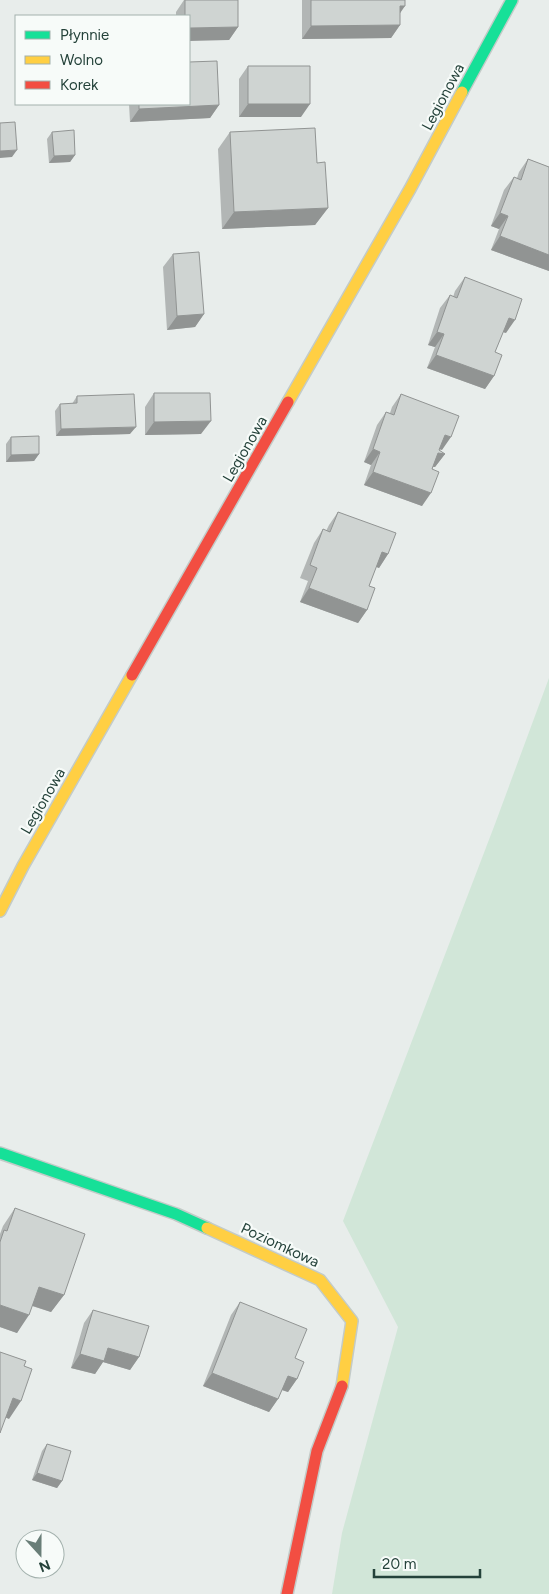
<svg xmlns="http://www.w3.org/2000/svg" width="549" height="1594" font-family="Figtree,sans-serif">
	<rect width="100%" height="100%" fill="#e8edeb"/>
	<!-- green -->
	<path fill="#d1e6d8" d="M549 678V1594H332L342 1533 398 1327 343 1221 495 824Z"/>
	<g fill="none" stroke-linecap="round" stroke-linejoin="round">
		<defs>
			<path id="fast" d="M462 92 512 0
				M0 1153 176 1214 207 1228"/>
			<path id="slow" d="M288 402 410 189 462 92
				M0 911 23 866 132 675
				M207 1228 320 1280 352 1321 342 1386"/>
			<path id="jam" d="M132 675 288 402
				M287 1594 317 1451 342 1386"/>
		</defs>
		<!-- fast casing -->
		<use href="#fast" stroke="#c3cbc8" stroke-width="14"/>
		<!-- slow casing -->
		<use href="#slow" stroke="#c3cbc8" stroke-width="14"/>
		<!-- jam casing -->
		<use href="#jam" stroke="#c3cbc8" stroke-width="14"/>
		<!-- fast -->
		<use href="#fast" stroke="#16e098" stroke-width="11"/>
		<!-- slow -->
		<use href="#slow" stroke="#ffcf43" stroke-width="11"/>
		<!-- jam -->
		<use href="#jam" stroke="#f24e42" stroke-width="11"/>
	</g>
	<!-- wall -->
	<path fill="#b2b6b5" d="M184 0H238V27L229 40 189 16H176V12Z
		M302 0H405L400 13V25L391 38 302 39Z
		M248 66 301 117H239V79Z
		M129 104H189L219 105 210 118 130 122Z
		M52 132 75 155 70 162 49 163 47 139Z
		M230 132 317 163 328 208 315 225 222 229 218 149Z
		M528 159 549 167V271L491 250 499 229 491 226 504 190 514 177 517 178 519 172Z
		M173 254 204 314 195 327 167 330 163 267Z
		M465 277 506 333 503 332 495 352 494 376 485 389 427 368 435 347 428 345 440 308 450 295 453 297 455 291Z
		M154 393 201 434 145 435V407Z
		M401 394 442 450 440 449 439 450 445 454 435 467H433L422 506 364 485 371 465 364 462 377 425 386 412 390 413 392 407Z
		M77 396 130 434 56 436 55 411 60 404H72Z
		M11 437 39 454 34 461 6 462V444Z
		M338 512 388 554 379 568 376 567 369 586 367 610 358 623 300 602 308 581 300 578 314 543 323 529 326 531 329 525Z
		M15 1208 64 1295 51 1312 32 1306 17 1333 0 1327V1234L3 1226Z
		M240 1302 295 1358 297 1379 288 1392 282 1390 278 1399 269 1412 203 1386 231 1315Z
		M93 1310 139 1357 130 1370 103 1362 95 1374 71 1368 84 1323Z
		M47 1444 62 1481 57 1488 32 1480 42 1451Z"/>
	<!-- shaded-wall -->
	<path fill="#919493" d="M400 6H405L396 19Z
		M400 25 391 38 302 39 311 26Z
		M238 27 229 40 189 41V28Z
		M248 104H310L301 117H239Z
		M219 105 210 118 130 122 139 109Z
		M17 150 12 157 0 158V151Z
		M75 155 70 162 49 163 54 156Z
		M328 208 315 225 222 229 234 212Z
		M500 213 508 216 499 229 491 226Z
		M500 236 549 255V271L491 250Z
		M204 314 195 327 167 330 177 316Z
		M509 318 515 320 506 333 500 331Z
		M437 332 444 334 435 347 428 345Z
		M436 355 494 376 485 389 427 368Z
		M211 421 201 434 145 435 154 422Z
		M136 427 130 434 56 436 61 429Z
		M445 435 451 437 442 450 436 448Z
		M373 449 380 452 371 465 364 462Z
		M438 453 445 454 435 467 429 466Z
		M39 454 34 461 6 462 11 455Z
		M373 472 431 493 422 506 364 485Z
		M382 552 388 554 379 568 373 565Z
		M309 588 367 610 358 623 300 602Z
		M39 1287 64 1295 51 1312 27 1304Z
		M0 1305 29 1315 17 1333 0 1327Z
		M108 1348 139 1357 130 1370 103 1362 95 1374 71 1368 80 1354Z
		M212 1373 278 1399 269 1412 203 1386Z
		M288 1376 297 1379 288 1392 279 1389Z
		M13 1398 21 1401 9 1419 0 1415Z
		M37 1473 62 1481 57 1488 32 1480Z"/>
	<!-- building -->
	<path fill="#cfd4d2" stroke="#919493" d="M185 0H238V27L189 28V16H185Z
		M311 0H405V6H400V25L311 26Z
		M217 61 219 105 139 109V104H189V62Z
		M248 66H310V104H248Z
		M15 122 17 150 0 151V123Z
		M315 128 317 163 325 162 328 208 234 212 230 132Z
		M74 130 75 155 54 156 52 132Z
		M528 159 549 167V255L500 236 508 216 500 213 514 177 521 180Z
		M199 252 204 314 177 316 173 254Z
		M465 277 522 299 515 320 509 318 495 352 502 355 494 376 436 355 444 334 437 332 450 295 457 298Z
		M154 393H210L211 421 154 422Z
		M134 394 136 427 61 429 60 404 77 403V396Z
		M401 394 459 416 451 437 445 435 439 450 445 454 438 453 432 469 439 472 431 493 373 472 380 452 373 449 386 412 394 415Z
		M39 436V454L11 455V437Z
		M338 512 396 533 388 554 382 552 369 586 375 588 367 610 309 588 317 568 310 565 323 529 330 532Z
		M15 1208 85 1234 64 1295 39 1287 29 1315 0 1305V1242L4 1230 7 1231Z
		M240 1302 307 1329 295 1358 304 1362 297 1379 288 1376 278 1399 212 1373Z
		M93 1310 149 1326 139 1357 108 1348 104 1361 80 1354Z
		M0 1352 26 1361 24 1366 32 1369 21 1401 13 1398 0 1433Z
		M47 1444 71 1451 62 1481 37 1473Z"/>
	<g text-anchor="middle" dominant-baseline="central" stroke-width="4.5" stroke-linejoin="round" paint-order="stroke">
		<!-- street labels -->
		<g font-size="15" fill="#24423a" stroke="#f7fbf9">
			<text transform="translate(443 97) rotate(-62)">Legionowa</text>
			<text transform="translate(245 449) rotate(-60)">Legionowa</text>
			<text transform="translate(43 801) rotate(-60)">Legionowa</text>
			<text transform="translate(280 1245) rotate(25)">Poziomkowa</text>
		</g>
	</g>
	<!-- legend -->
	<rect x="15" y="15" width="175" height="90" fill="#f7fbf9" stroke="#a3b1ad"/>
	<rect x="25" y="31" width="25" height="8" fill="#16e098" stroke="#a3b1ad"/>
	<text x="60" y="40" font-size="15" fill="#24423a">Płynnie</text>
	<rect x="25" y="56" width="25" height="8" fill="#ffcf43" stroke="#a3b1ad"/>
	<text x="60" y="65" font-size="15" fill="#24423a">Wolno</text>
	<rect x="25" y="81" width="25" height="8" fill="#f24e42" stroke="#a3b1ad"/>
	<text x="60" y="90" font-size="15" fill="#24423a">Korek</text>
	<!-- north arrow -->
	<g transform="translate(40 1554) rotate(159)"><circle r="24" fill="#f7fbf9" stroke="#a3b1ad"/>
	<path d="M0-4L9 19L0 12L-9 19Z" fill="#697e78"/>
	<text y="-8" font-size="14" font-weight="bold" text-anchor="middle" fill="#24423a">N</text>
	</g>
	<!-- scale -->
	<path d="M374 1569v8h106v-8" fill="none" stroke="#24423a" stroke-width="2.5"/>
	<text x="382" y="1569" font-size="15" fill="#24423a" stroke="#f7fbf9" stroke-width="4" paint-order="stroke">20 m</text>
</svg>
